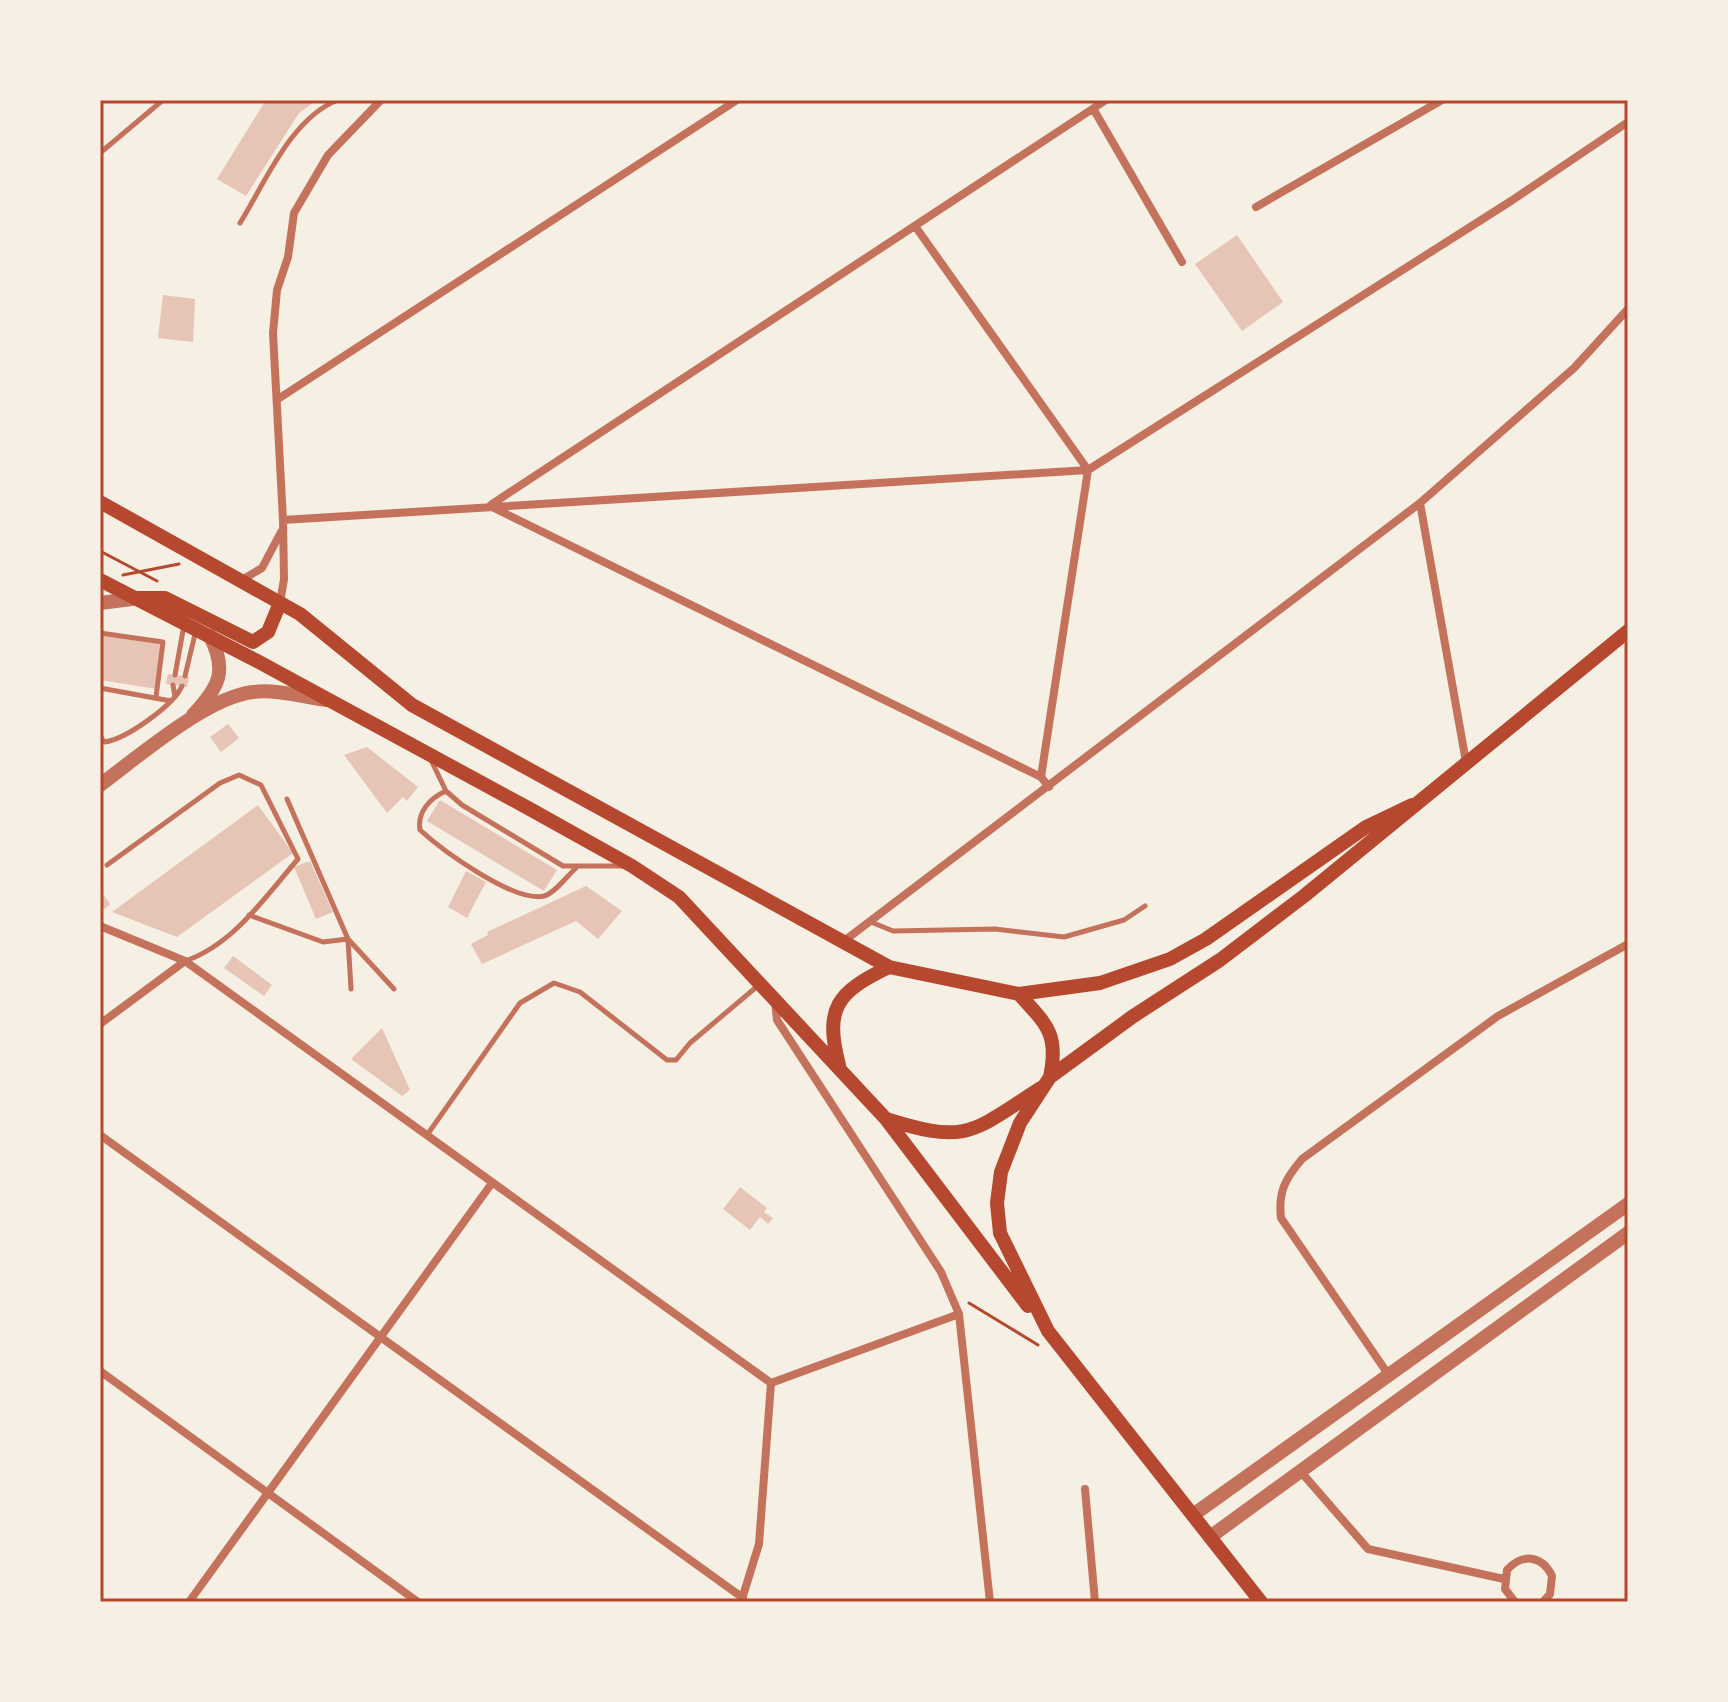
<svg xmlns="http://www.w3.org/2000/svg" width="1728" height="1702" font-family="'Public Sans',sans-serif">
	<rect width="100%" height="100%" fill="#f6efe4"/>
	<!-- building -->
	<path fill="#e6c5b7" d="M266 100H317L299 113 246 196 217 179Z
		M1237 235 1283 302 1242 331 1195 264Z
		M163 295 195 299 193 342 158 338Z
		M100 635 162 644 157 689 100 680Z
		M168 674 189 677 187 687 166 684Z
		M228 724 239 738 221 752 210 737Z
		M367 747 418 787 407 801 403 797 387 813 344 755Z
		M440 800 557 870 544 891 427 821Z
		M258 805 293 853 177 937 112 912Z
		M310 861 333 912 316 919 294 867Z
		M466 871 486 882 467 918 448 907Z
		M586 886 622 911 598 939 576 921 482 964 471 944 488 935 487 932Z
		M100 890 110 904 105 909 100 907Z
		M233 956 272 985 264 996 224 968Z
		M382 1028 410 1090 402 1096 351 1059Z
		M740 1187 767 1208 764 1212 773 1218 768 1224 760 1217 750 1230 723 1209Z"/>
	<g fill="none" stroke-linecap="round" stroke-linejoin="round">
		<!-- path -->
		<path stroke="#b5482f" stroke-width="3" d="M100 551 157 581
			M123 575 179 564
			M969 1303 1038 1345"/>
		<!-- service -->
		<path stroke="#c5725c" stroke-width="5" d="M100 153 163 100
			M240 223C265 183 291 118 338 100
			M100 633 163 642 156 697
			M175 675 184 625
			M185 676 196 630
			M173 685 175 697
			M100 688 171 701
			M100 736 104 742C125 740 174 705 182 686
			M430 758 446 791 462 805 563 866H625
			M446 791C430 798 417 812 420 830 442 850 514 903 544 896 555 893 567 876 576 868
			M287 799 348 939 351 989
			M107 865 220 783 239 775 261 785 298 859C266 896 233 945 185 961
			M249 915 323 942 348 939 394 989
			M871 922 893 931 995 929 1064 937 1124 920 1145 906
			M427 1135 520 1003 554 983 580 992 667 1060H676L690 1043 760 984"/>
		<!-- minor -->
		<path stroke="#c5725c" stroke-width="8" d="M1094 110 1182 262
			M1256 207 1442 100
			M915 226 1088 470 1041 777 1049 787
			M278 399 737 100
			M1420 503 1466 762
			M492 504 1106 100
			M490 506 1041 777
			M283 520 1088 470 1511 201 1628 122
			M240 581 262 568 281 532
			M280 603 284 579 283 520 273 333 277 290 288 257 294 213 328 155 381 100
			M100 926 185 961 771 1383
			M844 941 1420 503 1574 368 1628 309
			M775 1002 777 1020 941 1272 959 1314 990 1602
			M100 1024 185 961
			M100 1135 743 1598
			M100 1371 418 1602
			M1388 1374 1281 1218C1278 1192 1285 1179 1302 1159L1498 1016 1628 944
			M771 1383 959 1314
			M1301 1472 1368 1549 1504 1579
			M1085 1489 1095 1602
			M742 1599 759 1544 771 1383
			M189 1602 492 1183
			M1515 1602 1505 1589 1507 1570C1522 1553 1542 1555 1552 1576L1550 1594 1543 1602"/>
		<!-- tertiary -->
		<path stroke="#c5725c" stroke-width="14" d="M100 603 132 599
			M193 715C219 686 228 672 210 636
			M100 785C138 757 207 697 253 692 276 689 304 697 327 700
			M1193 1515 1628 1204
			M1210 1537 1628 1233"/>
		<!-- secondary -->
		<path stroke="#b5482f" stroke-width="14" d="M100 502 300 614 412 705 889 967 1019 994 1100 983 1170 959 1206 939 1366 827 1412 805
			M100 580 259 662 528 808 632 866 679 897 886 1119 1028 1306
			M136 598H165L253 642 268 632 280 603
			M1019 994C1047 1025 1059 1034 1050 1077
			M839 1065C824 1008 837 992 889 967
			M886 1119C968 1145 972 1132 1041 1088
			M1261 1602 1048 1331 1000 1233 997 1203 1001 1172 1020 1123 1050 1077 1132 1017 1220 960 1304 896 1628 631"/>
	</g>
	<!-- border -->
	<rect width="1728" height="1702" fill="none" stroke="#f6efe4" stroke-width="204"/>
	<rect x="102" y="102" width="1524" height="1498" fill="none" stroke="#b5482f" stroke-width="3"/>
</svg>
